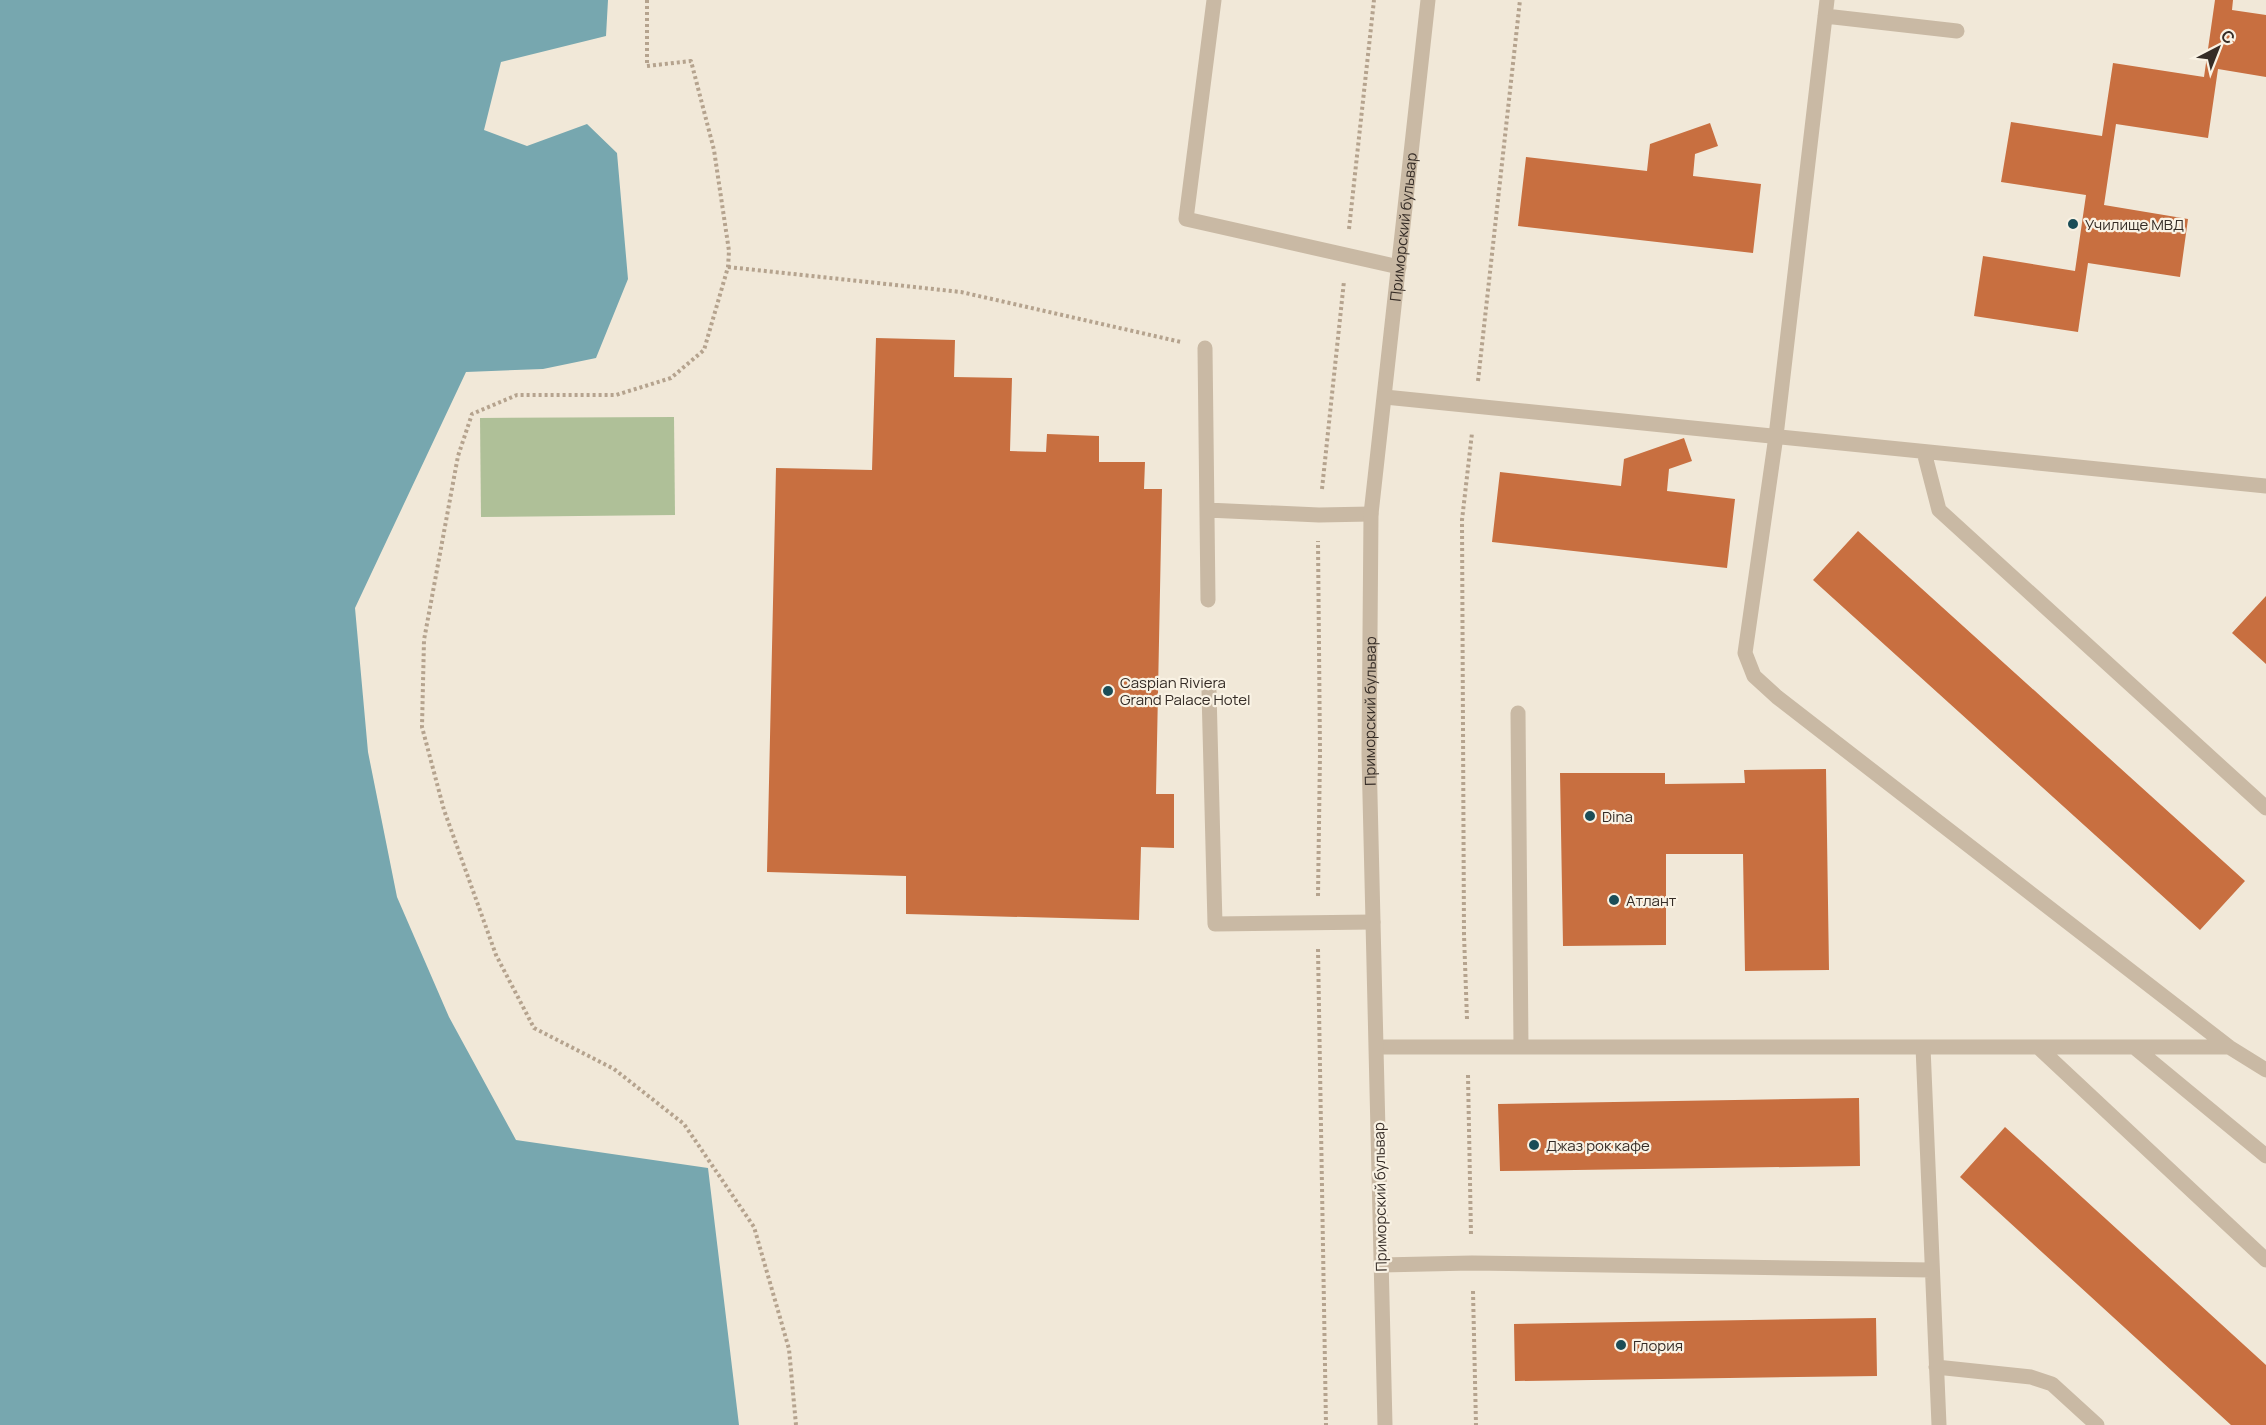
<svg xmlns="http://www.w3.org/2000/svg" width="2266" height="1425" font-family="Manrope,sans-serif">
	<rect width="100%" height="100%" fill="#f1e8d8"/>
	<!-- green -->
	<path fill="#afc098" d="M674 417 675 515 481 517 480 418Z"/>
	<!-- water -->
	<path fill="#77a7af" d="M0 0H608L606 36 501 62 484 130 527 146 587 124 617 153 628 279 596 358 543 369 466 372 355 608 368 752 397 897 449 1017 516 1140 708 1168 739 1425H0Z"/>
	<!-- building -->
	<path fill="#c86f40" d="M2215 0H2233L2232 10 2266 15V77L2218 69 2208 138 2116 124 2104 205 2188 219 2180 277 2088 263 2078 332 1974 316 1983 256 2075 271 2086 195 2001 182 2011 122 2102 136 2113 63 2204 77Z
		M1710 123 1718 146 1695 154 1693 176 1761 184 1753 253 1518 226 1526 157 1647 171 1650 144Z
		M876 338 955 340 954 377 1012 378 1010 451 1046 452 1047 434 1099 436V462H1145L1144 489H1162L1156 794H1174V848L1141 847 1139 920 906 914V876L767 872 776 468 872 470Z
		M1684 438 1692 461 1669 469 1667 491 1735 499 1727 568 1492 542 1500 472 1621 486 1624 459Z
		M1858 531 2245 881 2200 930 1813 580Z
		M2266 596V664L2232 633Z
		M1826 769 1829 970 1745 971 1743 854H1666V945L1563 946 1560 773H1665V784L1745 783 1744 770Z
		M1859 1098 1860 1166 1500 1171 1498 1104Z
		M2005 1127 2266 1365V1425H2231L1960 1177Z
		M1876 1318 1877 1376 1515 1381 1514 1324Z"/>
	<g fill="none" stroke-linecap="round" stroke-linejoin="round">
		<!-- path -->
		<path stroke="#b5a38e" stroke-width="4" stroke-dasharray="3 3" stroke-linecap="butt" d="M647 0V66L691 61 714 150 729 251 728 267 704 350 671 378 616 395H517L472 414 458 456 424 640 422 727 444 810 496 955 534 1028 614 1069 684 1124 754 1227 789 1349 796 1425
			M1349 229 1374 0
			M728 267 961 292 1181 342
			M1478 381 1520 0
			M1322 489 1344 281
			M1318 896 1320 753 1318 541
			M1318 949 1326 1425
			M1467 1019 1464 935 1462 520 1472 433
			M1468 1075 1471 1235
			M1473 1291 1476 1425"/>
		<!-- service -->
		<path stroke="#c9b9a4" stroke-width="15" d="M1214 0 1186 219 1399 267
			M1827 0 1776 436 1745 653 1754 676 1777 697 2229 1047 2266 1070
			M1825 16 1957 31
			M1205 348 1208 600
			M1385 397 2266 486
			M1924 452 1939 510 2266 808
			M1207 510 1319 515 1371 514
			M1209 691 1215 924 1373 922
			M1518 713 1521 1047
			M1377 1047H2038L2266 1260
			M1923 1047 1939 1425
			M2038 1047H2229
			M2134 1047 2266 1156
			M1381 1265 1472 1263 1931 1270
			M1936 1367 2031 1377 2052 1384 2097 1425"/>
		<!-- tertiary -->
		<path stroke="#c9b9a4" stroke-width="15" id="s1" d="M1385 1425 1369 754 1371 514 1428 0"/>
	</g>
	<!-- markers -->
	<g fill="#1b4d57" stroke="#f9f2e4" stroke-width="2">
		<circle cx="2073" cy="224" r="6"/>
		<circle cx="1108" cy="691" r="6"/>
		<circle cx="1590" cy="816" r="6"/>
		<circle cx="1614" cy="900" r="6"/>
		<circle cx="1534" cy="1145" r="6"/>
		<circle cx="1621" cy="1345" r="6"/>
	</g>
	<g text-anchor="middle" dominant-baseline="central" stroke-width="4.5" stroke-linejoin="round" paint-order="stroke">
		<!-- poi labels -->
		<g font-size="15" fill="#352c26" stroke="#f9f2e4" text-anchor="start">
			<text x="2085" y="224">Училище МВД</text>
			<text x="1120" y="682">Caspian Riviera<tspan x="1120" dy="17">Grand Palace Hotel</tspan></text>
			<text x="1602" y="816">Dina</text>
			<text x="1626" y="900">Атлант</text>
			<text x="1546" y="1145">Джаз рок кафе</text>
			<text x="1633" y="1345">Глория</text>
		</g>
		<!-- street labels -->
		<g font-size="15" fill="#352c26" stroke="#f9f2e4">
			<text stroke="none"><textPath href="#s1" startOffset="1200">Приморский бульвар</textPath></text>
			<text stroke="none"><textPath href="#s1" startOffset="714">Приморский бульвар</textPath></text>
			<text transform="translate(1380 1197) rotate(-91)">Приморский бульвар</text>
		</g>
	</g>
	<!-- north arrow -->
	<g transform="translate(2218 48) rotate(42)" stroke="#f9f2e4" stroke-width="4.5" paint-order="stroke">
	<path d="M0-4.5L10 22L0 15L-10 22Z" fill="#352c26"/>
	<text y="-9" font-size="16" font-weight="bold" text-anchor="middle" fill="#352c26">С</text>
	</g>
</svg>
